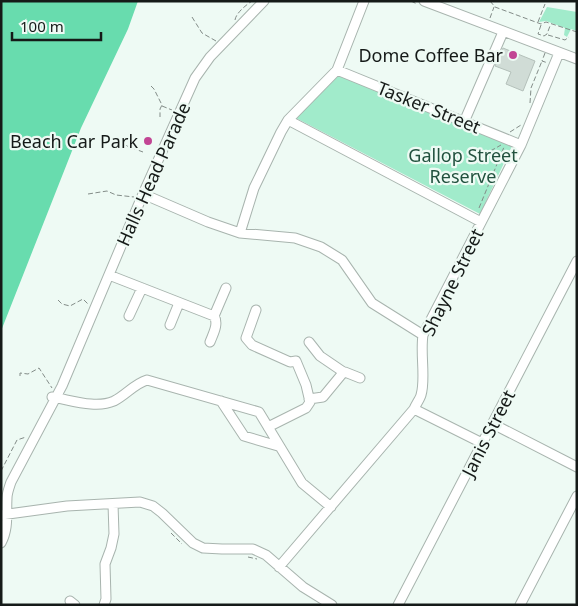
<svg xmlns="http://www.w3.org/2000/svg" width="578" height="606" font-family="'Noto Sans',sans-serif">
	<rect width="100%" height="100%" fill="#eefaf4"/>
	<!-- green -->
	<path fill="#a1ebcb" d="M547 7 577 12V31L571 29 567 37 564 35 565 28 546 21 539 22Z
		M337 74 512 146 480 214 294 117Z"/>
	<!-- water -->
	<path fill="#68dcae" d="M1 1H138L128 29 81 128 1 331Z"/>
	<!-- building -->
	<path fill="#d0dcd6" stroke="#b4c0ba" d="M503 48 535 61 523 91 506 84 511 72 495 66Z"/>
	<g fill="none" stroke-linecap="round" stroke-linejoin="round">
		<defs>
			<path id="minor" d="M424 1 577 59
				M337 70 521 145
				M288 120 481 222
				M464 122 503 32
				M143 194 208 222 240 233 295 238 321 247 342 260 372 303 423 335
				M240 233 254 188 281 132 288 120 337 70 364 1
				M109 275 214 316C219 324 213 334 210 342
				M256 310 246 338 252 345 290 362 296 361 306 385 310 402 306 408 268 427
				M129 316 142 288
				M214 316 226 288
				M170 325 179 303
				M309 342 320 356 342 371V374L323 397 309 399
				M342 374 345 372 360 378
				M52 397C71 400 96 409 114 401 126 395 134 384 147 380L259 412 302 483 331 507
				M221 401 244 436 278 446
				M414 409 482 443
				M493 424 577 467
				M1 515 67 506 140 502 153 506 162 513 193 543 203 548 222 549H253L266 555 303 587 332 605
				M1 543C9 528 6 514 7 498 7 493 9 488 11 482L62 386 143 194 195 78 210 57 264 1
				M279 567 414 409C416 404 420 399 421 395 426 379 420 354 423 335L521 145 559 53
				M70 601 75 605
				M104 605 106 599 105 564 111 548 114 534 113 504
				M398 605 577 261
				M520 605 577 496"/>
		</defs>
		<!-- minor casing -->
		<use href="#minor" stroke="#a8b4ae" stroke-width="11"/>
		<!-- path -->
		<path stroke="#838c88" stroke-width="1" stroke-dasharray="5 2.5" stroke-linecap="butt" d="M411 1 417 4
			M490 1 495 7 541 24 546 22 577 32
			M192 17 202 33 216 41
			M490 18 494 7
			M235 20C236 13 246 5 252 1
			M538 22 545 4
			M541 25 538 34 544 36 547 34 550 26
			M548 35 565 40 569 37
			M545 53 542 61 548 63
			M151 86 154 89 162 105 160 109V117
			M530 103 531 88 542 61
			M162 106 172 110
			M510 132 521 125
			M120 139 127 146 143 152
			M470 159 478 158 501 145
			M88 194 107 191 116 195 134 197
			M479 208 504 147
			M58 300 62 304 70 306 83 299 88 304
			M20 376V373L28 374 39 368 52 388
			M1 471 17 440 26 437
			M171 533 182 544
			M248 557 257 559"/>
		<!-- minor -->
		<use href="#minor" stroke="#fff" stroke-width="9"/>
	</g>
	<!-- markers -->
	<g fill="#c24594" stroke="#eefaf4" stroke-width="2">
		<circle cx="513" cy="55" r="5"/>
		<circle cx="148" cy="141" r="5"/>
	</g>
	<g text-anchor="middle" dominant-baseline="central" stroke-width="4.5" stroke-linejoin="round" paint-order="stroke">
		<!-- poi labels -->
		<g font-size="18" fill="#151a18" stroke="#eefaf4" text-anchor="end">
			<text x="503" y="55">Dome Coffee Bar</text>
			<text x="138" y="141">Beach Car Park</text>
		</g>
		<!-- street labels -->
		<g font-size="18" fill="#151a18" stroke="#eefaf4">
			<text transform="translate(429 107) rotate(22)">Tasker Street</text>
			<text transform="translate(153 174) rotate(-66)">Halls Head Parade</text>
			<text transform="translate(452 282) rotate(-64)">Shayne Street</text>
			<text transform="translate(488 433) rotate(-63)">Janis Street</text>
		</g>
		<!-- park labels -->
		<g font-size="18" fill="#21513e" stroke="#eefaf4">
			<text x="463" y="155">Gallop Street<tspan x="463" dy="21">Reserve</tspan></text>
		</g>
	</g>
	<!-- border -->
	<rect width="578" height="606" fill="none" stroke="#151a18" stroke-width="5"/>
	<!-- scale -->
	<path d="M12 32v8h89v-8" fill="none" stroke="#151a18" stroke-width="2.5"/>
	<text x="20" y="32" font-size="15" fill="#151a18" stroke="#eefaf4" stroke-width="4" paint-order="stroke">100 m</text>
</svg>
